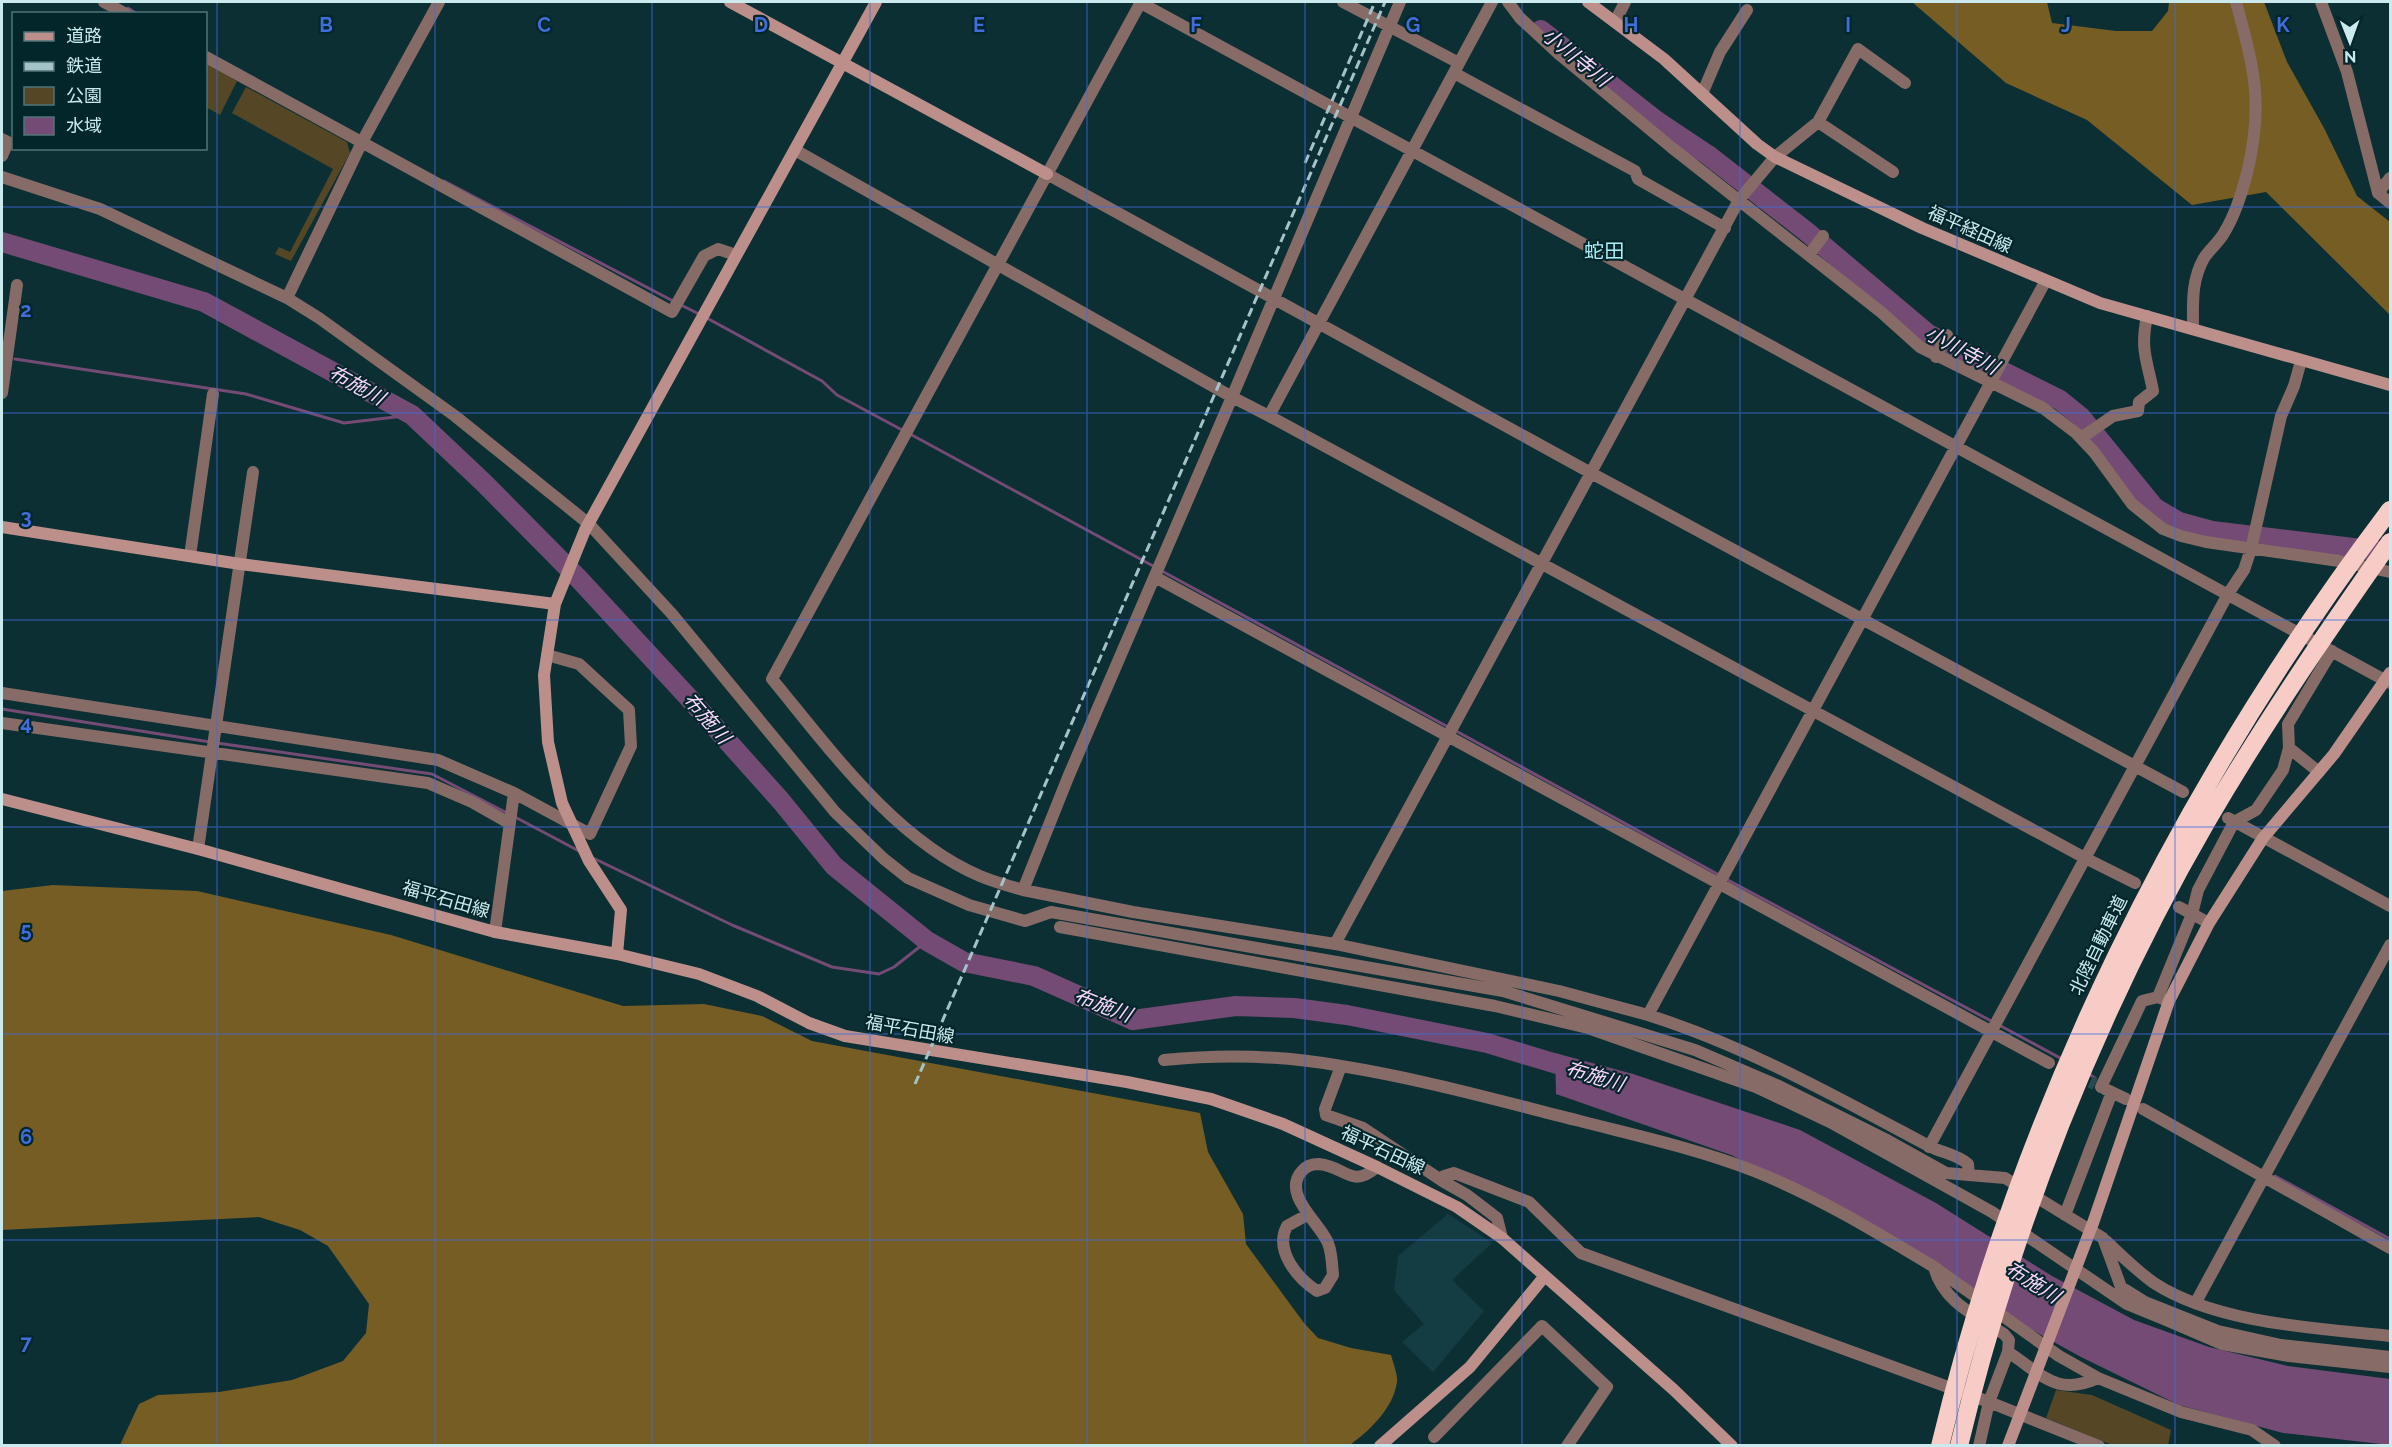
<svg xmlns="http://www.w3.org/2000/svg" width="2392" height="1447" font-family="Raleway,'Noto Sans JP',sans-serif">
	<rect width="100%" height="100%" fill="#0c2f34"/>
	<!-- built -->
	<path fill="#133d42" d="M1448 1214 1492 1243 1452 1280 1484 1311 1433 1372 1402 1342 1424 1324 1394 1290 1398 1256Z"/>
	<!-- green -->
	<path fill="#554726" d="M206 63 237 81 220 115 206 107Z
		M246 87 347 142 350 153 291 261 275 254 279 247 290 252 333 169 232 113Z
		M2056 1390 2092 1395 2171 1430 2168 1445H2112L2046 1418Z"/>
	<!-- forest -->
	<path fill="#765d24" d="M1912 2H2047L2052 23 2116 31H2152L2168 11 2169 2H2264L2287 62 2324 128 2357 196 2390 222V315L2266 192 2192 205 2087 120 2006 83Z
		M53 885 197 891 391 935 623 1006 704 1004 762 1016 812 1041 1200 1113 1208 1152 1243 1214 1246 1244 1304 1323 1318 1338 1351 1348 1391 1355C1393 1363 1398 1375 1397 1382 1393 1409 1370 1430 1350 1445H120L139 1404 158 1395 219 1392 292 1380 343 1361 366 1333 369 1304 328 1246 300 1230 259 1217 2 1230V891Z"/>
	<!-- water -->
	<path fill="#734b74" d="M1555 1053 1633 1074 1800 1130 1936 1203 2052 1276 2134 1320 2209 1347 2288 1366 2390 1379V1445L2283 1433 2179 1405 2081 1357 1948 1284 1877 1228 1731 1155 1556 1094Z"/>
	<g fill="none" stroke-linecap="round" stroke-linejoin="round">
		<!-- stream -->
		<path stroke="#734b74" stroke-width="3" d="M128 8 137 14
			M444 181 675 302
			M681 305 699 314
			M705 317 822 381 837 395 904 431
			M15 359 246 394 344 423 412 415
			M910 434 1155 567
			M1160 570 1450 728
			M2 709 210 742
			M1456 731 1721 876
			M217 743 432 774 507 813
			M513 816 579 851
			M593 858 732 925 832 967 879 974 894 967 927 941
			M1726 879 1993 1022
			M1999 1025 2062 1059
			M2089 1074 2095 1078
			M2275 1176 2390 1239"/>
		<!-- river -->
		<path stroke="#734b74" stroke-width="20" d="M1541 30 1657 121 1708 155 1807 232 1928 334 2060 400 2081 417 2155 508 2179 522 2212 531 2378 551
			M2 242 204 302 412 415 484 483 579 579 688 697 781 801 834 866 927 941 964 962 1034 976 1133 1020 1236 1006 1294 1008 1347 1015 1487 1043 1580 1071"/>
		<!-- street-tunnel -->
		<path stroke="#294b50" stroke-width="12" stroke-dasharray="12 6" stroke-linecap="butt" d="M2074 1074 2095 1084"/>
		<!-- street -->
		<path stroke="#876b67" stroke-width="12" d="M104 2 126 14
			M1139 2 2390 683
			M1141 2 772 679C829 748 895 840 980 876 994 882 1009 886 1023 890L1069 775 1232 397 1269 416 1492 2
			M1343 2 1459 63
			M1508 2 1520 18 1560 55 1671 147 1881 312 1920 347 2043 408 2076 433 2094 452 2132 504 2163 529 2181 536 2206 542 2339 561 2390 572
			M2321 2 2347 72 2378 193
			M1615 22 1625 2
			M206 57 672 312 704 256 718 249 736 255
			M1454 73 1635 171 1638 179 1725 228
			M1702 94 1720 52 1747 10
			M1818 122 1858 49 1905 83
			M2 139 8 142 2 156
			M795 150 1232 397 1400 2
			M1047 174 1591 473 2183 792
			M2 177 100 209 287 298 319 318 455 416 589 524 672 614 835 812 884 859 908 878 969 905 1025 921 1051 912 1503 991 1695 1050 1779 1086 1885 1139 1946 1173 1969 1175
			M2390 178 2378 193 2390 203
			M1809 255 1823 236
			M2045 282 1648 1015C1746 1046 1837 1097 1927 1145 1941 1153 1955 1153 1968 1164L1969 1175 2005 1178 2103 1238 2121 1287 2145 1302 2218 1331 2281 1345 2390 1357
			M287 298 362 142 439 2
			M2193 329C2193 304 2191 281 2204 258 2210 249 2219 242 2224 233 2235 215 2242 193 2247 173 2264 104 2254 68 2236 2
			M1936 357 1947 335
			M2 393 17 285
			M1269 416 2085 858 2135 883
			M2081 438 2113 416 2138 411 2139 402 2153 391C2147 359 2140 351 2147 316
			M190 556 213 394
			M1155 577 2049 1063
			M2 693 438 760 514 793 590 834 631 746 629 710 579 664 547 655
			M2 723 428 783 472 802 509 823
			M2289 748 2288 724 2332 651
			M2228 818 2390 906
			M198 849 253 472
			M1023 890 1133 912 1335 944 1739 200 1775 157 1818 122 1893 172
			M2179 907 2209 923
			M1060 927 1495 1006 1588 1028 1756 1087 1830 1122 1992 1212 2127 1304 2166 1320 2222 1344 2289 1356 2390 1367
			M495 932 514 793
			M1335 944 1559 991 1648 1015
			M2158 997 2192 914 2198 890 2234 822 2256 810 2283 770 2289 748 2319 772
			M1164 1060C1225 1054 1281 1055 1341 1066
			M2101 1087 2142 1001 2158 997 2165 1000
			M2105 1089 2126 1099
			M2143 1109 2390 1248
			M1929 1147 2228 594 2244 570 2251 549 2281 416 2294 386 2301 361
			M1444 1182 1363 1128 1326 1115 1325 1109 1341 1066C1422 1079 1500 1101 1580 1121 1638 1136 1698 1149 1754 1171 1817 1196 1876 1232 1934 1267
			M1307 1215 1287 1226C1274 1250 1297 1278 1317 1291L1325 1288 1333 1275C1332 1265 1332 1253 1328 1243 1320 1223 1281 1194 1302 1171 1306 1166 1313 1164 1319 1164 1347 1167 1351 1189 1377 1167
			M2065 1215 2112 1092
			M1502 1238 1497 1218 1467 1195 1444 1182V1176L1454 1173 1529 1202 1581 1253 1989 1402 1979 1446
			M2106 1241C2121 1255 2137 1271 2154 1283 2217 1324 2317 1328 2390 1336
			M2196 1302 2390 945
			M2008 1352 2009 1340 2004 1334C1976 1316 1943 1302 1934 1267L2059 1356 2098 1378C2056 1397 2042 1374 2008 1352L1989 1402 2099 1446
			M2098 1378 2181 1412 2252 1430 2275 1446
			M1434 1437 1542 1326 1607 1387 1567 1446"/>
		<!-- secondary -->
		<path stroke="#bc8f8a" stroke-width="12" d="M730 2 1047 174
			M1588 2 1664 59 1757 144 1775 157 1922 228 2100 303 2390 385
			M2 527 240 564 555 604
			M2 799 198 849 495 932 617 954 699 974 757 996 809 1023 845 1036 1127 1082 1211 1099 1283 1124 1377 1167 1457 1207 1502 1238 1674 1390 1732 1446
			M617 954 621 910 589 861 562 803 548 742 544 675 555 604 585 530 876 2
			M1380 1446 1470 1367 1544 1277
			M2008 1446 2093 1223 2169 1001 2209 923 2263 838 2334 754 2390 673"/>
		<!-- highway -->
		<path stroke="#f7ccc7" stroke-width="18" d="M1940 1446C2022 1106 2180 788 2390 510
			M1959 1446C2011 1229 2095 1014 2207 821 2263 725 2326 633 2390 542"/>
		<!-- rail -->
		<path stroke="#a4c3c8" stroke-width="3" stroke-dasharray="9 4.5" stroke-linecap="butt" d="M1305 163 1375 2
			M915 1084 1385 2"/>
	</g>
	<!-- grid -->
	<path fill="none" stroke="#406ddc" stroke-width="1.5" stroke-opacity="0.55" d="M217 2V1446M435 2V1446M652 2V1446M870 2V1446M1087 2V1446M1305 2V1446M1522 2V1446M1740 2V1446M1957 2V1446M2175 2V1446M2 207H2390M2 413H2390M2 620H2390M2 827H2390M2 1034H2390M2 1240H2390"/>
	<g text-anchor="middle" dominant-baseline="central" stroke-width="4.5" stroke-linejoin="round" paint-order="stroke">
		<!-- street labels -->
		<g font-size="18" fill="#cbeaee" stroke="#02262a">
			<text transform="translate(1970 229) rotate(24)">福平経田線</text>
			<text transform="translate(446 899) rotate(16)">福平石田線</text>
			<text transform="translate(2098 945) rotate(-64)">北陸自動車道</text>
			<text transform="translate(910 1029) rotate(10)">福平石田線</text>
			<text transform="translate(1383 1150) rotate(25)">福平石田線</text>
		</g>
		<!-- water labels -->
		<g font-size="20" font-style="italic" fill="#fbd5fc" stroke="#02262a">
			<text transform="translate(1576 57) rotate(39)">小川寺川</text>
			<text transform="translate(1962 350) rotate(28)">小川寺川</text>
			<text transform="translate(357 385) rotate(29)">布施川</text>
			<text transform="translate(707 718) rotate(49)">布施川</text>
			<text transform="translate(1103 1005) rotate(21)">布施川</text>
			<text transform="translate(1595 1076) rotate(17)">布施川</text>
			<text transform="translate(2033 1282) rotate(32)">布施川</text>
		</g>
		<!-- neighbourhood labels -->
		<g font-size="20" fill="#aceef6" stroke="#02262a">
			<text x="1604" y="251">蛇田</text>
		</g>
	</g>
	<g font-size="20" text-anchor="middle" font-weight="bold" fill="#406ddc" stroke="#02262a" stroke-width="4.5" stroke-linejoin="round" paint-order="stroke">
		<text x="326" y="32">B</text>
		<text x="544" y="32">C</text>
		<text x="761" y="32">D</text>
		<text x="979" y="32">E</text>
		<text x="1196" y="32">F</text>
		<text x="1413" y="32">G</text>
		<text x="1631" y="32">H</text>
		<text x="1848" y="32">I</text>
		<text x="2066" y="32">J</text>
		<text x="2283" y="32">K</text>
		<text x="26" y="317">2</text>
		<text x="26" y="524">3</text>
		<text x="26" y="730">4</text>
		<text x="26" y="937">5</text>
		<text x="26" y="1144">6</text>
		<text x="26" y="1350">7</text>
	</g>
	<!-- border -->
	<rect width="2392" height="1447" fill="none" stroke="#cbeaee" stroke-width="6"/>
	<!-- legend -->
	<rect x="12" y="12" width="195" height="138" fill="#02262a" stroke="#527478" stroke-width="1.5"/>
	<rect x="24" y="32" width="30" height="9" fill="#bc8f8a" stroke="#527478" stroke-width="1.5"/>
	<text x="66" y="42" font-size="18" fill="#cbeaee">道路</text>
	<rect x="24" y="62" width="30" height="9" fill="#a4c3c8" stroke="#527478" stroke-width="1.5"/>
	<text x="66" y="72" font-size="18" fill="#cbeaee">鉄道</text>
	<rect x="24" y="87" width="30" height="18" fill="#554726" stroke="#527478" stroke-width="1.5"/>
	<text x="66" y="102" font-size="18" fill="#cbeaee">公園</text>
	<rect x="24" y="117" width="30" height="18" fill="#734b74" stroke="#527478" stroke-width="1.5"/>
	<text x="66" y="132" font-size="18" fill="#cbeaee">水域</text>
	<!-- north arrow -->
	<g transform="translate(2350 42) rotate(179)" stroke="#02262a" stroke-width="4.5" paint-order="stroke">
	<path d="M0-4.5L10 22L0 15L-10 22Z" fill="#cbeaee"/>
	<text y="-9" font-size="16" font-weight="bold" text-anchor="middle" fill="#cbeaee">N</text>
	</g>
</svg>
